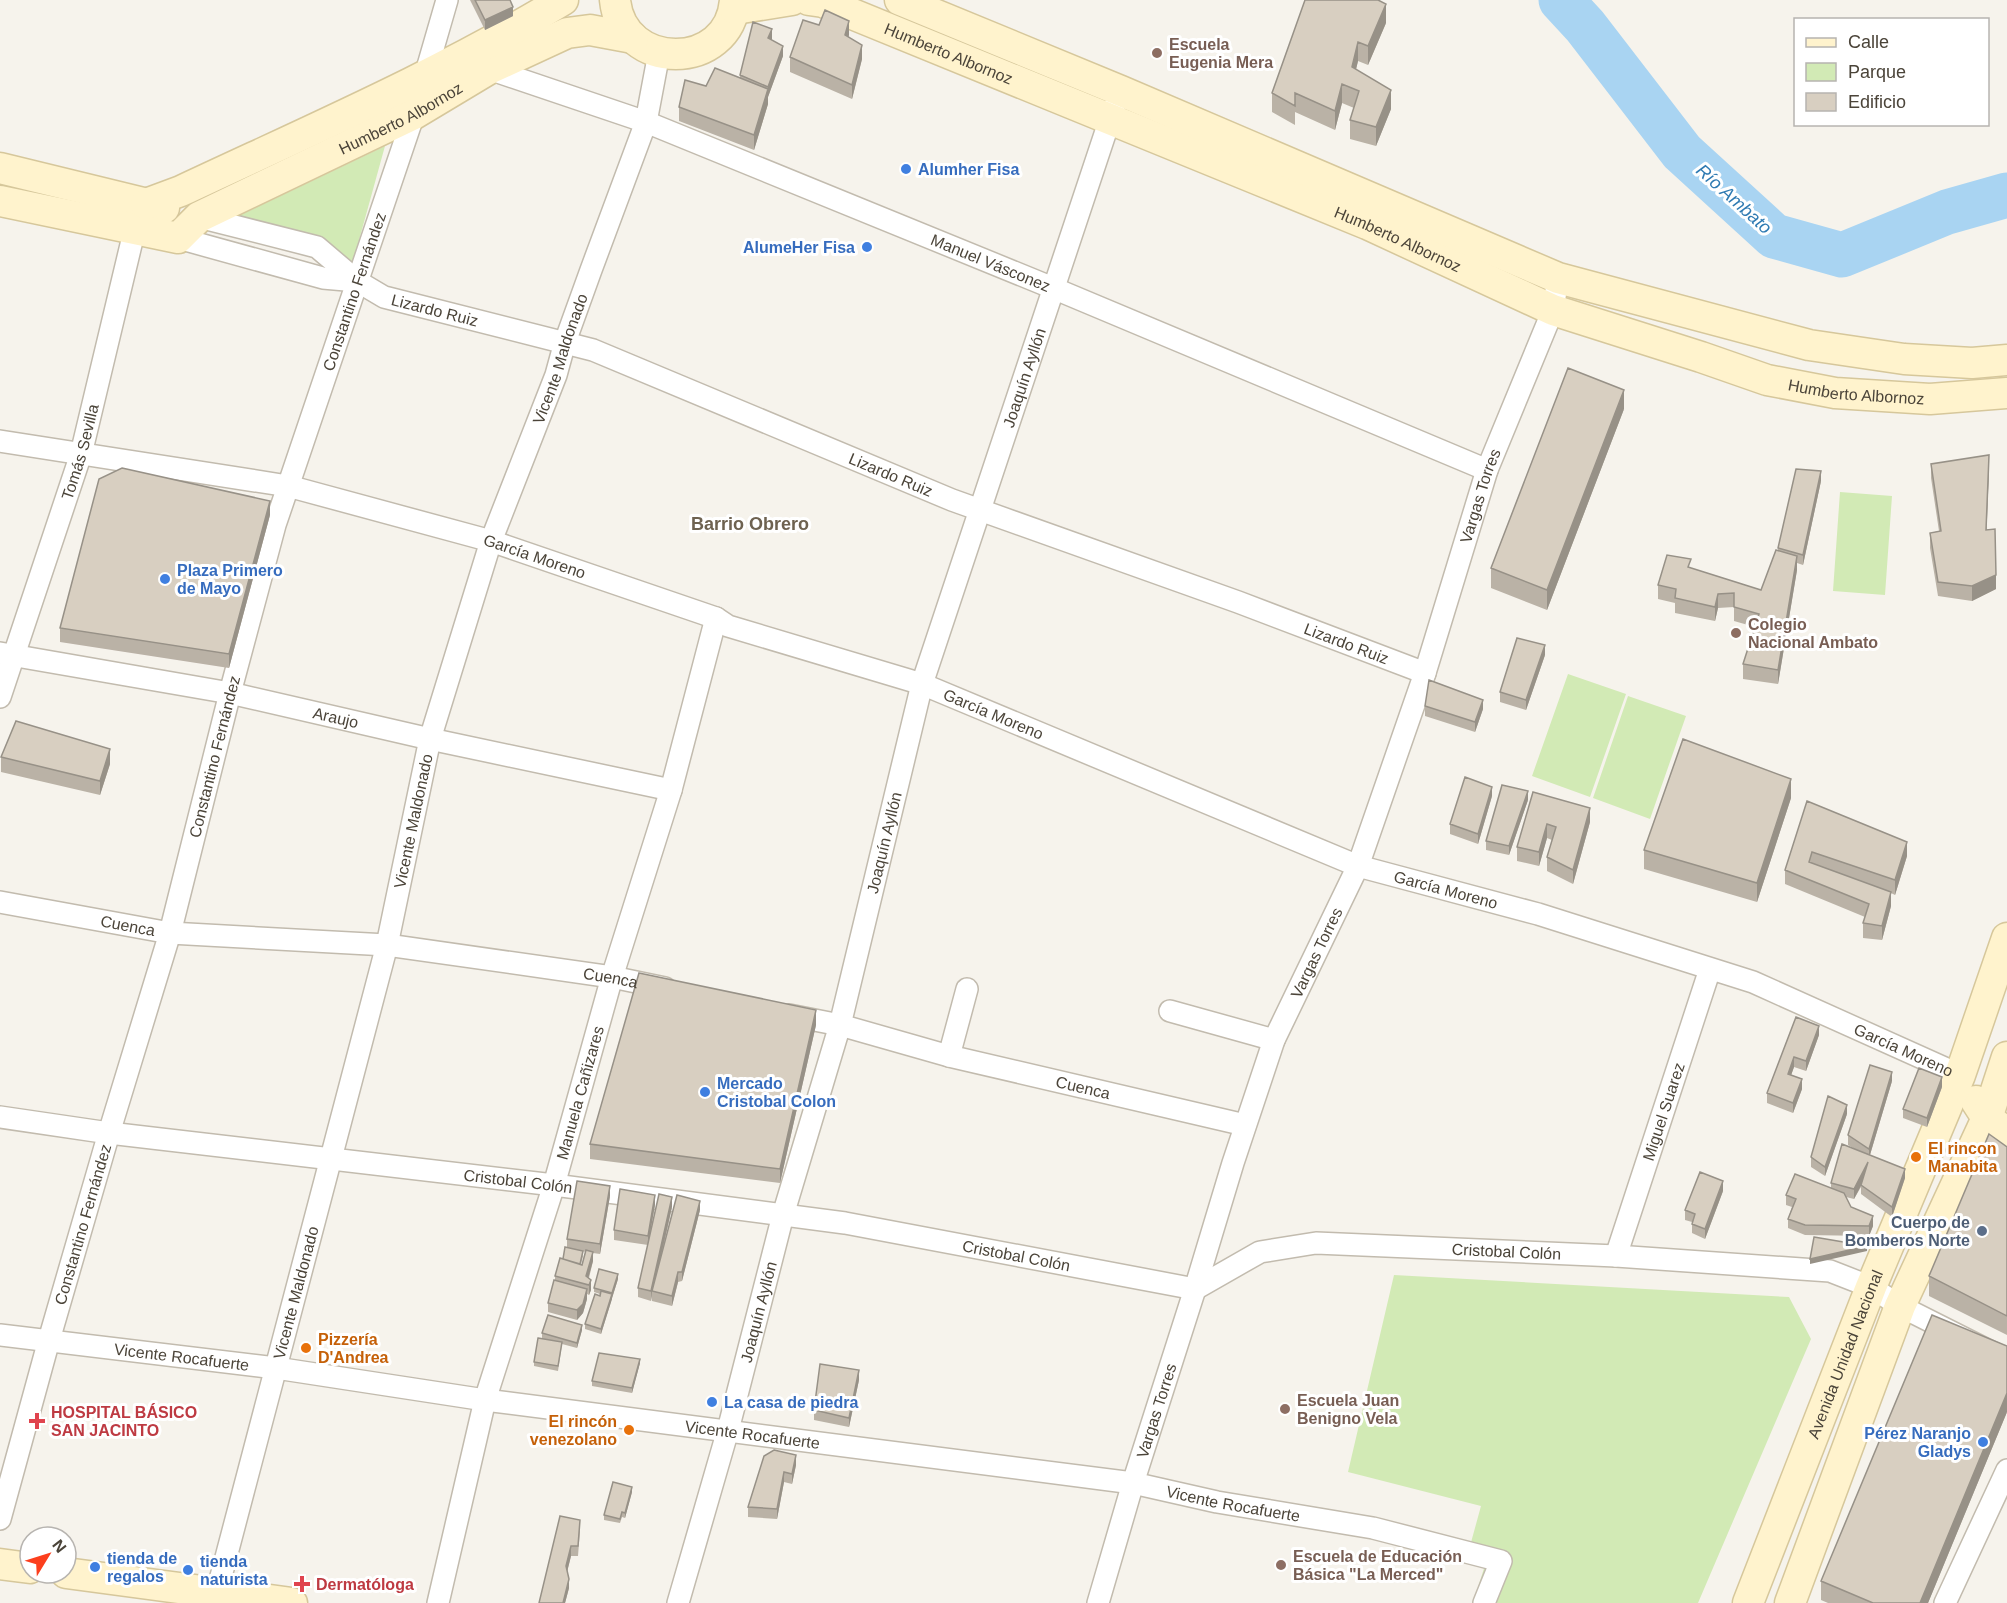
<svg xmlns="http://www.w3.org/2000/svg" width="2007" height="1603" font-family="Helvetica,sans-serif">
	<rect width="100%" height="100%" fill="#f6f3ec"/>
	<!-- green -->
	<path fill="#d2eab5" d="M385 146 353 262 228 221Z
		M1840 492 1892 496 1885 595 1833 591Z
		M1568 674 1626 694 1590 797 1532 776Z
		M1628 696 1686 716 1650 819 1593 798Z
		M1394 1275 1789 1297 1811 1339 1698 1603H1473L1486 1562 1467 1557 1481 1506 1348 1472Z"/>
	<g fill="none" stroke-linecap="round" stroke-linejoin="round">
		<!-- river -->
		<path stroke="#a9d4f2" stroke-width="45" d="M1561 0 1585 26 1682 152 1774 236 1842 255 1947 212 2007 195"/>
		<defs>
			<g id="street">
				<path id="s1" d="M489 69 646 122 1053 288 1487 470"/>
				<path id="s2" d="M199 217 317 247 357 281 384 297 593 350 952 500 1238 602 1425 673"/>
				<path d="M178 238 323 278 357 281"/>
				<path id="s3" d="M0 441 288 486 491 541 716 618 728 626 922 684 1358 866 1538 914 1753 982 1960 1075"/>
				<path id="s4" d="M0 653 230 693 430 739 671 790"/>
				<path id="s5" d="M0 697 81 454 135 228"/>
				<path id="s6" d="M0 902 170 933 387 945 612 977 665 988"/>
				<path d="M1170 1011 1274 1040"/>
				<path id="s7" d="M789 1015 840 1025 949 1056 1245 1125"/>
				<path d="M949 1056 967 989"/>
				<path id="s8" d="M0 1117 109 1133 554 1185 845 1223 1195 1289 1260 1252 1316 1243 1616 1256 1830 1271 1871 1287 1900 1306 2007 1360"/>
				<path id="s9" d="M1616 1256 1710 969"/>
				<path id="s10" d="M0 1335 276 1368 485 1400 1133 1483 1217 1502 1373 1528 1501 1561 1484 1603"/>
				<path id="s11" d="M0 1519 49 1340 109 1133 170 933 230 693 275 525 414 114 447 0"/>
				<path id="s12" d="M214 1603 387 945 430 739 491 541 556 375 565 342 591 270 646 122 659 53"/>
				<path id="s13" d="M438 1603 485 1400 554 1185 612 977 671 790 716 618"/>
				<path id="s14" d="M678 1603 728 1430 783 1215 840 1025 922 684 1114 107"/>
				<path id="s15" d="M1098 1603 1133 1483 1195 1289 1233 1163 1274 1040 1358 866 1425 673 1487 470 1553 310 1558 278"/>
				<path d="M1945 1603 2007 1470"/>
			</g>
			<g id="secondary">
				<path d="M615 0C622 72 730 72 735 0"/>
				<path id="s16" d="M809 0 823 2 1367 224 1553 310 1701 357 1767 380 1835 393 1930 399 2007 393"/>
				<path d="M900 0 1121 91 1558 278 1809 345 1904 359 1972 363 2007 360"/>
				<path d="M735 9 792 0"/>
				<path d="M0 168 164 208"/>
				<path id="s17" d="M0 201 178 238 199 217 414 114 489 69 567 33 590 30 633 38"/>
				<path d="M146 204 181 191C311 130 441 74 563 0"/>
				<path d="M1976 1101 1987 1118 2007 1133"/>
				<path d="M0 1564 30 1568"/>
				<path d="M66 1573 292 1603"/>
				<path id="s18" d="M1748 1603 1871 1287 1960 1075 2007 938"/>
				<path d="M1790 1603 1900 1306 1987 1118 2007 1057"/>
			</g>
		</defs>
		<!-- street casing -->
		<use href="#street" stroke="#c2bbae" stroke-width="24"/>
		<!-- secondary casing -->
		<use href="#secondary" stroke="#d6c79b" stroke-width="33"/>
		<!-- street -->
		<use href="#street" stroke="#fff" stroke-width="21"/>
		<!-- secondary -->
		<use href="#secondary" stroke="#fff3cd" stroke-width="30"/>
	</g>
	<!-- wall -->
	<path fill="#bab2a6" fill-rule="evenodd" d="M470 0H510L513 16 485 30Z
		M1386 23 1368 65 1358 61 1356 69 1391 109 1376 146 1350 139V120L1354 108 1342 103 1335 130 1295 112V125L1272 112V93Z
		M849 35 848 37 862 59 852 99 790 72V57Z
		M772 39V40L783 56 768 97V104L754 150 679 121V107L740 78V75Z
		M1624 409 1547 610 1491 588V568Z
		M1931 464 1989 470 1986 530 1996 589 1972 601 1938 596 1930 548V533L1939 531 1931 478Z
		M1821 481 1803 565 1797 563V570L1778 684 1743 679V664L1755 627 1734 621V607L1718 608 1715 621 1675 613V603L1658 599V585L1691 568 1761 590 1778 550V548Z
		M270 515 229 668 60 642V628Z
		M1545 655 1526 710 1500 702V692Z
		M1425 706 1483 709 1475 732 1425 716Z
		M1 757 110 764 100 795 1 772Z
		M1533 792 1590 822 1573 884 1547 871V857L1552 840 1547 838 1539 866 1517 861V847Z
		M1492 796 1478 844 1450 834V824Z
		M1791 798 1757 902 1644 869V850Z
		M1528 800 1509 855 1486 850V841Z
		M1807 801 1907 856 1895 895 1891 893V906L1882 940 1863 938V923L1865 917 1785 884V870Z
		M1796 1017 1819 1035 1806 1071 1794 1067 1791 1075 1802 1089 1793 1113 1767 1103V1093Z
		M816 1025 780 1183 590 1159V1144Z
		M1892 1081 1870 1155 1905 1178 1892 1217 1861 1194V1187L1854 1199 1846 1197 1851 1207 1873 1226 1869 1236 1805 1235 1788 1228V1219L1792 1207 1786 1205V1195L1831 1188V1183L1853 1148 1848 1145V1135Z
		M1942 1087 1927 1127 1903 1118V1109Z
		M1847 1114 1825 1176 1811 1167V1157Z
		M2007 1147V1335L1929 1296V1276Z
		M1723 1191 1705 1239 1692 1233V1222L1685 1220V1210Z
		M610 1196 600 1254 593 1253V1261L589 1278 591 1290 589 1295 587 1294V1299L583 1313 577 1320 548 1312V1303L555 1281V1276L567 1248V1239ZM578 1250 586 1252 582 1265 581 1264 583 1256Z
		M655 1205 650 1234 672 1207 661 1258 700 1210 682 1281 678 1282 672 1306 652 1301V1296L651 1301 638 1297V1288L648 1245 614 1240V1230Z
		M618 1279 601 1334 585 1329V1324L600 1294 594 1292V1288Z
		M582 1330 577 1348 562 1344 558 1371 534 1366V1362L542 1338V1333Z
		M640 1363 632 1393 592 1386V1381Z
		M859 1380 849 1427 814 1420V1410Z
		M2007 1412 1928 1603H1828L1821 1600V1581Z
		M764 1456 796 1465 792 1484 784 1482 777 1519 748 1517V1507Z
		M632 1492 625 1518 622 1517 620 1523 604 1520V1515Z
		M580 1530 578 1556H571L567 1572 569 1588 565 1603H539Z"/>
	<!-- shaded-wall -->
	<path fill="#979187" d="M1386 4V23L1368 65V46Z
		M513 7V16L485 30V20Z
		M849 21V35L845 49V35Z
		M772 29V39L768 48V38Z
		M1358 42V61L1352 86V67Z
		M862 45V59L852 99V85Z
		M783 46V56L768 97V87Z
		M1342 84V103L1335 130V111Z
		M768 89V104L754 150V135Z
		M1391 90V109L1376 146V127Z
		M1624 390V409L1547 610V590Z
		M1989 455V470L1986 544V530Z
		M1821 471V481L1803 565V555Z
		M270 501V515L229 668V654Z
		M1797 556V570L1778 684V670Z
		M1996 575V589L1972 601V586Z
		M1718 594V608L1715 621V607Z
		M1545 645V655L1526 710V700Z
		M1483 700V709L1475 732V722Z
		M110 749V764L100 795V781Z
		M1791 779V798L1757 902V883Z
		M1492 787V796L1478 844V834Z
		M1528 791V800L1509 855V846Z
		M1590 808V822L1573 884V870Z
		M1547 824V838L1539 866V852Z
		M1907 842V856L1895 895V880Z
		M1891 892V906L1882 940V926Z
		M816 1010V1025L780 1183V1169Z
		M1819 1026V1035L1806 1071V1061Z
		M1794 1057V1067L1788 1084V1074Z
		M1892 1072V1081L1869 1158V1149Z
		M1942 1077V1087L1927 1127V1118Z
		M1802 1079V1089L1793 1113V1103Z
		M1847 1105V1114L1825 1176V1167Z
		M1868 1162V1172L1854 1199V1189Z
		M1905 1169V1178L1892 1217V1207Z
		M1723 1181V1191L1705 1239V1229Z
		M610 1186V1196L600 1254V1244Z
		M655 1195V1205L648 1245V1236Z
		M672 1197V1207L653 1291H652L651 1301V1291Z
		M700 1201V1210L682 1281V1272Z
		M1873 1216V1226L1869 1236V1226Z
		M1867 1246V1251L1810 1264V1259Z
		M593 1252V1261L586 1286V1276Z
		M678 1272V1282L672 1306V1296Z
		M618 1274V1279L612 1298V1293Z
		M591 1280V1290L589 1295V1285Z
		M587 1289V1299L583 1313 577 1320V1310Z
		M612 1294V1299L601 1334V1329Z
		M582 1325V1330L577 1348V1343Z
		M640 1359V1363L632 1393V1388Z
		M859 1370V1380L849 1427V1418Z
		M2007 1393V1412L1928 1603H1920Z
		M796 1455V1465L792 1484V1474Z
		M784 1472V1482L777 1519V1509Z
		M632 1487V1492L625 1518V1513Z
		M571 1546V1556L566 1576V1566Z
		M569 1579V1588L565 1603H563Z"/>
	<!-- building -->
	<path fill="#d8cfc1" stroke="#979187" stroke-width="1.5" d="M475 0H510L513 7 485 20Z
		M1305 0H1378L1386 4 1368 46 1358 42 1352 67 1391 90 1376 127 1350 120 1359 91 1342 84 1335 111 1295 93V106L1272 93Z
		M825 10 849 21 845 35 862 45 852 85 790 57 803 20 819 25Z
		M753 22 772 29 768 38 783 46 768 87 740 75Z
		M715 68 768 89 754 135 679 107 685 80 706 86Z
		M1568 368 1624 390 1547 590 1491 568Z
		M1989 455 1986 530 1995 529 1996 575 1972 586 1938 582 1930 533 1941 531 1931 464Z
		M122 468 270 501 229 654 60 628 99 479Z
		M1796 469 1821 471 1803 555 1778 548Z
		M1776 550 1797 556 1778 670 1743 664 1759 614 1734 607V593L1718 594 1715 607 1675 598 1676 589 1658 585 1667 555 1691 559 1688 567 1761 590Z
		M1517 638 1545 645 1526 700 1500 692Z
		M1429 680 1483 700 1475 722 1425 706Z
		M16 721 110 749 100 781 1 757Z
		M1683 739 1791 779 1757 883 1644 850Z
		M1465 777 1492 787 1478 834 1450 824Z
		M1502 785 1528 791 1509 846 1486 841Z
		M1533 792 1590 808 1573 870 1547 857 1556 827 1547 824 1539 852 1517 847Z
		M1807 801 1907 842 1895 880 1812 852 1809 862 1891 892 1882 926 1863 923 1869 904 1785 870Z
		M639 973 816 1010 780 1169 590 1144Z
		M1796 1017 1819 1026 1806 1061 1794 1057 1788 1074 1802 1079 1793 1103 1767 1093Z
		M1870 1065 1892 1072 1869 1149 1848 1135Z
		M1919 1068 1942 1077 1927 1118 1903 1109Z
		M1828 1096 1847 1105 1825 1167 1811 1157Z
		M1989 1134 2007 1147V1316L1929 1276Z
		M1842 1144 1905 1169 1892 1207 1861 1185 1868 1162 1854 1189 1831 1183Z
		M1700 1172 1723 1181 1705 1229 1692 1224 1695 1214 1685 1210Z
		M1795 1174 1844 1193 1851 1207 1873 1216 1869 1226 1805 1225 1788 1219 1796 1199 1786 1195Z
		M577 1181 610 1186 600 1244 567 1239Z
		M620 1189 655 1195 648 1236 614 1230Z
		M659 1194 672 1197 651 1291 638 1288Z
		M677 1195 700 1201 682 1272H678L672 1296 652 1291Z
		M1814 1237 1867 1246 1810 1259Z
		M565 1247 583 1251 580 1264 563 1259Z
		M586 1250 593 1252 586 1276 591 1280 589 1285 555 1276 560 1258 582 1265Z
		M599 1269 618 1274 612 1293 594 1288Z
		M554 1280 587 1289 583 1304 577 1310 548 1303Z
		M601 1291 612 1294 601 1329 585 1324 595 1294 600 1296Z
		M548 1315 582 1325 577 1343 542 1333Z
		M1932 1315 2007 1346V1393L1920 1603H1873L1821 1581Z
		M538 1338 562 1342 558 1366 534 1362Z
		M599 1353 640 1359 632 1388 592 1381Z
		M820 1364 859 1370 849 1418 814 1410Z
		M774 1450 796 1455 792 1474 784 1472 777 1509 748 1507 764 1456Z
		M613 1482 632 1487 625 1513 622 1512 620 1519 604 1515Z
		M560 1516 580 1520 578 1546H571L566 1566 569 1579 563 1603H539Z"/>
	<!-- markers -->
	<g fill="#8d6e63" stroke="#fff" stroke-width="2">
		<circle cx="1157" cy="53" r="6"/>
		<circle cx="1736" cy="633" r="6"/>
		<circle cx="1285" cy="1409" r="6"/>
		<circle cx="1281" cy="1565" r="6"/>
	</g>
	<g fill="#3f7fe0" stroke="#fff" stroke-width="2">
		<circle cx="906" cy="169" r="6"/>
		<circle cx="867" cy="247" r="6"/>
		<circle cx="165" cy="579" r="6"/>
		<circle cx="705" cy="1092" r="6"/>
		<circle cx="712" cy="1402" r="6"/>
		<circle cx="1983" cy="1442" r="6"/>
		<circle cx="95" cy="1567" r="6"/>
		<circle cx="188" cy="1570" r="6"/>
	</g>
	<g fill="#e8710a" stroke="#fff" stroke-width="2">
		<circle cx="1916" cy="1157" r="6"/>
		<circle cx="306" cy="1348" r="6"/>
		<circle cx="629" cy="1430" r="6"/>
	</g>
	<circle fill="#5c6f8a" stroke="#fff" stroke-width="2" cx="1982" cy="1231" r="6"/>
	<g fill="#e0444e" stroke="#fff" stroke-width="2">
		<path d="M34 1412h6v6h6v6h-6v6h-6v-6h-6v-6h6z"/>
		<path d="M299 1575h6v6h6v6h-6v6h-6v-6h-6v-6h6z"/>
	</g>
	<g text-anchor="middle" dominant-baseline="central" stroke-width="6" stroke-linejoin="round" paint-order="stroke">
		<!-- education labels -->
		<g font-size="16" font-weight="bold" fill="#785e54" stroke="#fff" text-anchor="start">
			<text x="1169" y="44">Escuela<tspan x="1169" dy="18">Eugenia Mera</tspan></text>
			<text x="1748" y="624">Colegio<tspan x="1748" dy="18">Nacional Ambato</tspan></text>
			<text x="1297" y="1400">Escuela Juan<tspan x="1297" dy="18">Benigno Vela</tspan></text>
			<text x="1293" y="1556">Escuela de Educación<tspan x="1293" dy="18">Básica "La Merced"</tspan></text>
		</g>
		<!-- street labels -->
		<g font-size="16" fill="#4b4439" stroke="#fff">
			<text stroke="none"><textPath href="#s16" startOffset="150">Humberto Albornoz</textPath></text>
			<text stroke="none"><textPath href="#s17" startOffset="436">Humberto Albornoz</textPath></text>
			<text stroke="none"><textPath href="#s16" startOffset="636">Humberto Albornoz</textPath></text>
			<text stroke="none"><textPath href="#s1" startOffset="538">Manuel Vásconez</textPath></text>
			<text stroke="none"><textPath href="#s11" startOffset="1278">Constantino Fernández</textPath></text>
			<text stroke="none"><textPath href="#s2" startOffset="258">Lizardo Ruiz</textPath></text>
			<text stroke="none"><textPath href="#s12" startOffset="1293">Vicente Maldonado</textPath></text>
			<text stroke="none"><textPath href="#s14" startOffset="1274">Joaquín Ayllón</textPath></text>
			<text stroke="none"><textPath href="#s16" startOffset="1122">Humberto Albornoz</textPath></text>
			<text stroke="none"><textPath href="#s5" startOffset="258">Tomás Sevilla</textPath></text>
			<text stroke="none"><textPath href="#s2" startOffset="744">Lizardo Ruiz</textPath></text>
			<text stroke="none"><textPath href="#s15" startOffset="1173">Vargas Torres</textPath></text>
			<text stroke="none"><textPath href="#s3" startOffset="548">García Moreno</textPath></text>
			<text stroke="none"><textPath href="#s2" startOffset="1230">Lizardo Ruiz</textPath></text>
			<text stroke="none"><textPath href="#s3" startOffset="1034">García Moreno</textPath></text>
			<text stroke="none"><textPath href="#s4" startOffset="342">Araujo</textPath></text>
			<text stroke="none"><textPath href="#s11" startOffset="792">Constantino Fernández</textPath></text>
			<text stroke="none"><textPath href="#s12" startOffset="807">Vicente Maldonado</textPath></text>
			<text stroke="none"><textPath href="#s14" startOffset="788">Joaquín Ayllón</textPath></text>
			<text stroke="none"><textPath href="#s3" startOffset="1520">García Moreno</textPath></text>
			<text stroke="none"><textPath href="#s6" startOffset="130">Cuenca</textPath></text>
			<text stroke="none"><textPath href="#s15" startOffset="687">Vargas Torres</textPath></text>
			<text stroke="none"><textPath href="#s6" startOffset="616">Cuenca</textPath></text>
			<text stroke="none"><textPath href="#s3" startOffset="2006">García Moreno</textPath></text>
			<text stroke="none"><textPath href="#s7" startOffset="303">Cuenca</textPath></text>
			<text stroke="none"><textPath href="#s13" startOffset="530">Manuela Cañizares</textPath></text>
			<text stroke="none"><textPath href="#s9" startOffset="152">Miguel Suarez</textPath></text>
			<text stroke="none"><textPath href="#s8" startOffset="522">Cristobal Colón</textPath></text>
			<text stroke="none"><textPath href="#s11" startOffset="306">Constantino Fernández</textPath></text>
			<text stroke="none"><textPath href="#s8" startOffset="1530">Cristobal Colón</textPath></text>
			<text stroke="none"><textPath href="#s8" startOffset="1026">Cristobal Colón</textPath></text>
			<text stroke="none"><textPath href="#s12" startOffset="321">Vicente Maldonado</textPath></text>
			<text stroke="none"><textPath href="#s14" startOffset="302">Joaquín Ayllón</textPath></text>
			<text stroke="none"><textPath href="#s18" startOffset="267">Avenida Unidad Nacional</textPath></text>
			<text stroke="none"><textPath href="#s10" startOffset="183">Vicente Rocafuerte</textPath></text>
			<text stroke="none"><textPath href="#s15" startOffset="201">Vargas Torres</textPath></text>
			<text stroke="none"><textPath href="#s10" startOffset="759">Vicente Rocafuerte</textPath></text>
			<text stroke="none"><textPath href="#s10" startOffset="1245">Vicente Rocafuerte</textPath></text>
		</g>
		<!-- shop labels -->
		<g font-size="16" font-weight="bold" fill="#366cbe" stroke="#fff" text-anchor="start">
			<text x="918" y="169">Alumher Fisa</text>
			<text x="855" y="247" text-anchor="end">AlumeHer Fisa</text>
			<text x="177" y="570">Plaza Primero<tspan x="177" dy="18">de Mayo</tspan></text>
			<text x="717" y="1083">Mercado<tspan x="717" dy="18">Cristobal Colon</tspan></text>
			<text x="724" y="1402">La casa de piedra</text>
			<text x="1971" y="1433" text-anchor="end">Pérez Naranjo<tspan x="1971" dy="18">Gladys</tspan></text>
			<text x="107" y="1558">tienda de<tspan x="107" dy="18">regalos</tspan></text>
			<text x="200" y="1561">tienda<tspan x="200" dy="18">naturista</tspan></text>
		</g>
		<!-- food labels -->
		<g font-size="16" font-weight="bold" fill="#c56008" stroke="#fff" text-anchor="start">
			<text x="1928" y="1148">El rincon<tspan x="1928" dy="18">Manabita</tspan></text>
			<text x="318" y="1339">Pizzería<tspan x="318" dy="18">D'Andrea</tspan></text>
			<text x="617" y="1421" text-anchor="end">El rincón<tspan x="617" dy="18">venezolano</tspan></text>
		</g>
		<!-- service labels -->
		<g font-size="16" font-weight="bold" fill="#4e5e75" stroke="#fff" text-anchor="end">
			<text x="1970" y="1222">Cuerpo de<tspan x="1970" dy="18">Bomberos Norte</tspan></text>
		</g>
		<!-- health labels -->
		<g font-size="16" font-weight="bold" fill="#be3a42" stroke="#fff" text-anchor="start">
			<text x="51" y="1412">HOSPITAL BÁSICO<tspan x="51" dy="18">SAN JACINTO</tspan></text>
			<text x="316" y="1584">Dermatóloga</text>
		</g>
		<!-- water labels -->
		<g font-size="18" font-style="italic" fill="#2e7ab2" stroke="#fff">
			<text transform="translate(1734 199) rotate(42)">Río Ambato</text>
		</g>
		<!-- neighbourhood labels -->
		<g font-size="18" font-weight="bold" fill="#6e6250" stroke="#fff">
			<text x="750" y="524">Barrio Obrero</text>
		</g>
	</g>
	<!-- legend -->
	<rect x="1794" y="18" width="195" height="108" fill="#ffffff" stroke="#b7b4b0" stroke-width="1.5"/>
	<rect x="1806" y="38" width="30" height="9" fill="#fff3cd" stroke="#b7b4b0" stroke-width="1.5"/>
	<text x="1848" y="48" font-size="18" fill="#4b4439">Calle</text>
	<rect x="1806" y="63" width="30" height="18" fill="#d2eab5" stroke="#b7b4b0" stroke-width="1.5"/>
	<text x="1848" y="78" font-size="18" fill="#4b4439">Parque</text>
	<rect x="1806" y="93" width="30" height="18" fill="#d8cfc1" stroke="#b7b4b0" stroke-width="1.5"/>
	<text x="1848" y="108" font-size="18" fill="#4b4439">Edificio</text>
	<!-- north arrow -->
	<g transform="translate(48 1555) rotate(52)"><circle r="28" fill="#ffffff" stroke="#b7b4b0" stroke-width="1.5"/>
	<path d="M0-4.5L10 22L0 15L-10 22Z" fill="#fc3f1d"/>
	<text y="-9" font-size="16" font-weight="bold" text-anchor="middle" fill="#4b4439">N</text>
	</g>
</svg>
